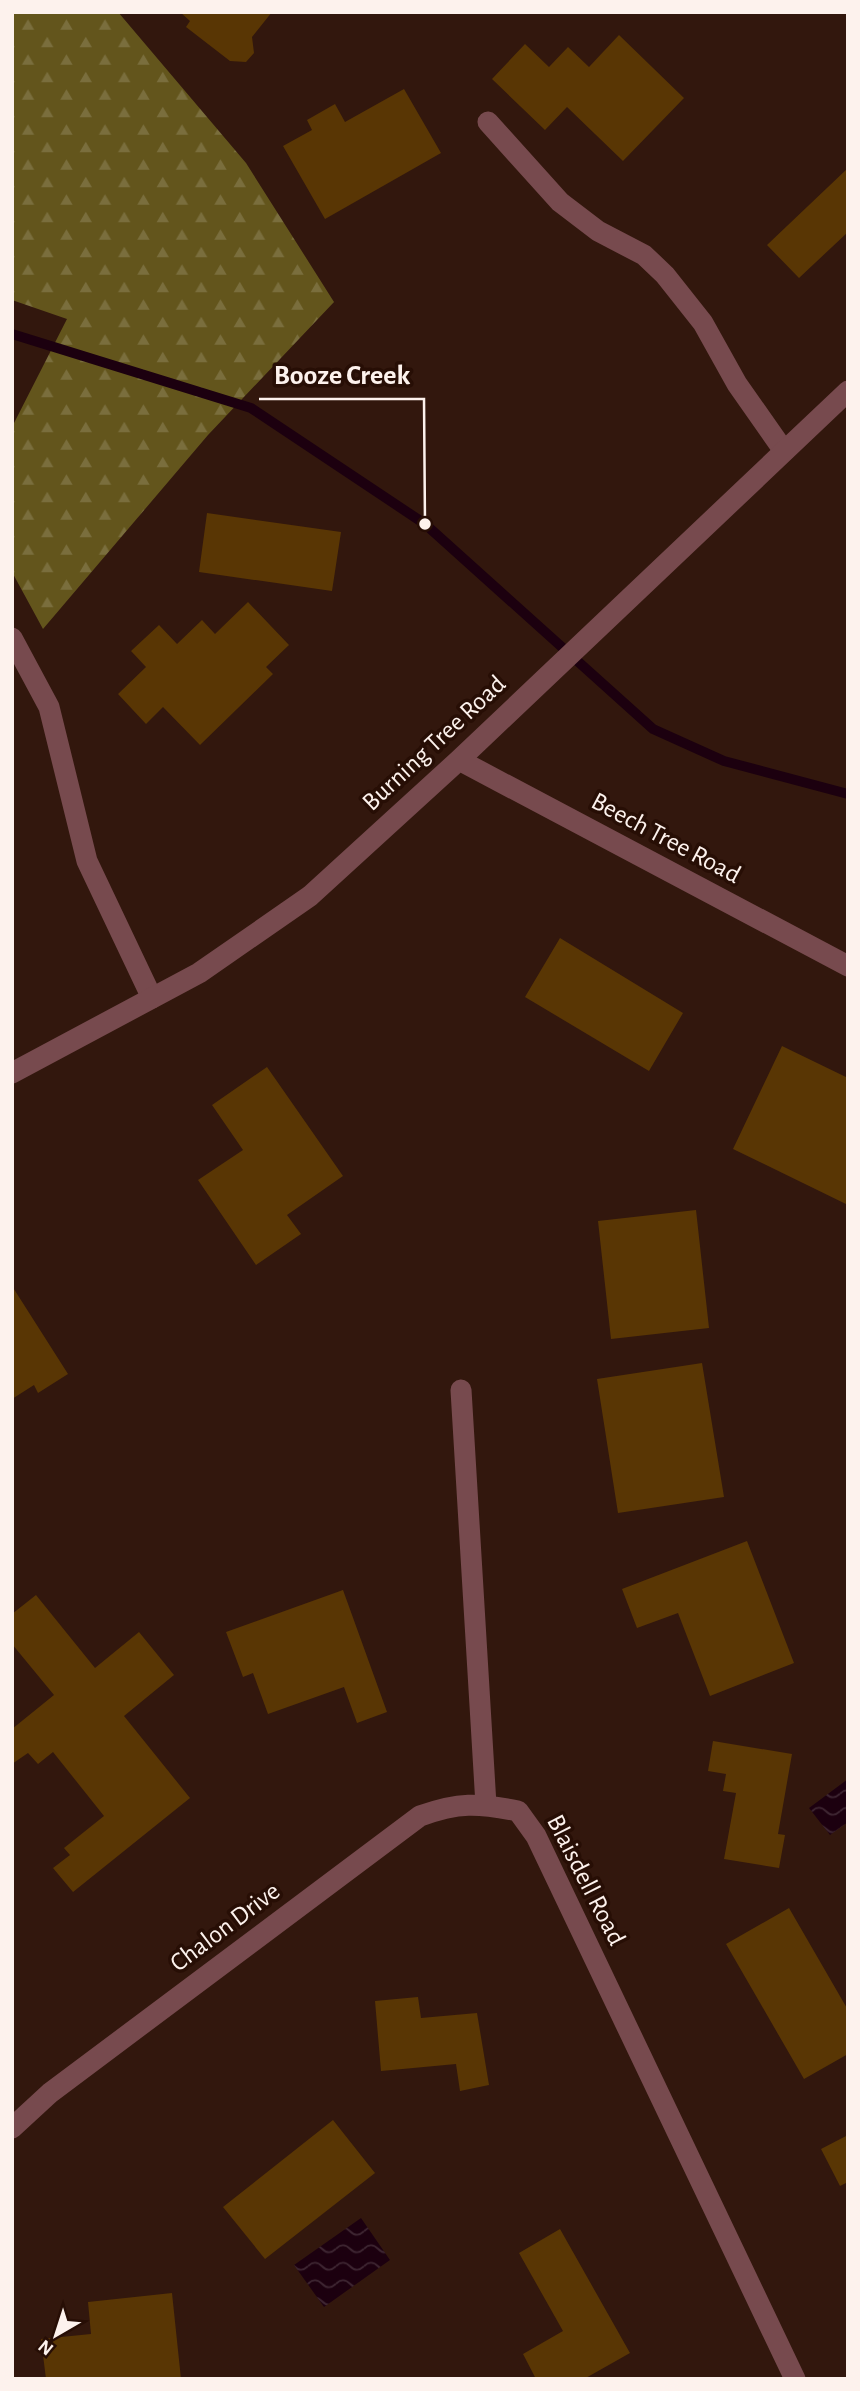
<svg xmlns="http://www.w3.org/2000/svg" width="860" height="2391" font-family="'Alegreya Sans',sans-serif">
	<defs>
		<pattern id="forest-firs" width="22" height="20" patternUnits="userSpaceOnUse" patternTransform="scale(1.75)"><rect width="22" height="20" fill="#63551c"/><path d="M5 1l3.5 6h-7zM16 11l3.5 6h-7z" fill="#7a6e3d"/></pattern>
		<pattern id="water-waves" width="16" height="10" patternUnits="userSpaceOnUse" patternTransform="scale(1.75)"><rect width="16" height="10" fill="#1c000f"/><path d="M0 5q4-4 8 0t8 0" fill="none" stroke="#3e2632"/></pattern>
	</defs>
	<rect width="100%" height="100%" fill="#32170d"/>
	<!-- forest -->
	<path fill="url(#forest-firs)" d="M12 12H118L246 163 334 302 208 435 43 629 12 572V427L67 319 12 300Z"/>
	<!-- water -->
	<path fill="url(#water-waves)" d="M848 1779V1822L830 1835 809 1808Z
		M361 2218 390 2260 324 2307 294 2265Z"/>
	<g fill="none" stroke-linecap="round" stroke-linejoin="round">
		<!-- stream -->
		<path stroke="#1c000f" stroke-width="10" d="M12 334 251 408 425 524 653 729 724 761 848 794"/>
	</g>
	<!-- building -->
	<path fill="#593604" d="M180 12H272L252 37 254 53 246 62 230 61 186 27 190 21Z
		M619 35 684 98 623 161 567 107 545 130 492 79 525 44 549 67 568 47 589 67Z
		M404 89 441 153 325 219 283 146 312 130 307 120 335 104 345 122Z
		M848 168V232L799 278 767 245Z
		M207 513 341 532 332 591 199 572Z
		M248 602 289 645 266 667 273 674 200 745 163 707 146 724 118 694 146 667 131 651 159 625 177 644 202 620 215 634Z
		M560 938 683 1013 649 1071 525 997Z
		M782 1046 848 1078V1205L733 1149Z
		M267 1067 343 1176 287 1215 301 1234 256 1265 198 1180 243 1150 212 1105Z
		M696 1210 709 1328 611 1339 598 1221Z
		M12 1286 68 1374 38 1393 34 1385 12 1399Z
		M702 1363 724 1497 618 1513 597 1379Z
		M747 1541 794 1663 710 1696 678 1613 637 1628 622 1589Z
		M343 1590 387 1712 357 1723 344 1687 268 1714 253 1673 243 1677 226 1632Z
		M36 1595 95 1668 139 1632 174 1675 124 1716 190 1798 73 1892 53 1868 70 1855 64 1848 104 1816 53 1752 38 1764 28 1753 12 1764V1729L54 1695 12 1644V1614Z
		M713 1741 792 1754 778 1834 785 1835 779 1868 724 1859 736 1793 723 1791 726 1774 708 1771Z
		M789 1908 848 2010V2054L804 2079 726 1944Z
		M418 1997 421 2018 477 2013 489 2085 460 2091 456 2064 381 2071 375 2001Z
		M333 2120 375 2173 265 2259 223 2207Z
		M848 2135V2182L840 2186 821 2149Z
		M560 2229 630 2353 584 2379H536L523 2354 563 2331 519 2253Z
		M172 2293 181 2379H46L41 2339 91 2334 88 2302Z"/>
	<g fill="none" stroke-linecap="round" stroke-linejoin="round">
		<!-- service -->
		<path stroke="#774a4e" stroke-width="21" d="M488 122 560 202 598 231 644 255 665 275 703 323 737 384 784 451
			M12 638 49 707 87 861 152 998"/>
		<!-- minor -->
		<path stroke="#774a4e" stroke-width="21" d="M459 760 848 966
			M12 1073 199 973 310 896 459 760 848 391
			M461 1390 486 1805
			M12 2128 50 2093 420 1816C459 1802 477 1803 518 1811L536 1836 795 2379"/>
	</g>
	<g text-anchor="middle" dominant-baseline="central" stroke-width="7" stroke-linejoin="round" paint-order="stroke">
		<!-- street labels -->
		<g font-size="26" fill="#fdf2ed" stroke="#270e05">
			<text transform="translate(434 743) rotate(-43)">Burning Tree Road</text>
			<text transform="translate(666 838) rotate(28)">Beech Tree Road</text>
			<text transform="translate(586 1880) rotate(63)">Blaisdell Road</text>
			<text transform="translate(225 1927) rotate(-37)">Chalon Drive</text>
		</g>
	</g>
	<!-- callouts -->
	<path fill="none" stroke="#fdf2ed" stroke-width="2.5" d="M425 524L424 399H259"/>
	<circle fill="#fdf2ed" stroke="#270e05" stroke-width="2.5" cx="425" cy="524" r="7"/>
	<g font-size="28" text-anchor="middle" font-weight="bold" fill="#fdf2ed" stroke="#270e05" stroke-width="7" stroke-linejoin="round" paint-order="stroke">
		<text x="342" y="384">Booze Creek</text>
	</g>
	<!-- border -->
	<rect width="860" height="2391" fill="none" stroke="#fdf2ed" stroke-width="28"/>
	<!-- north arrow -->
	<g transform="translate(56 2335) rotate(219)" stroke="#270e05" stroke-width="5" paint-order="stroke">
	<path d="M0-5L12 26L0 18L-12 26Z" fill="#fdf2ed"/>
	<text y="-10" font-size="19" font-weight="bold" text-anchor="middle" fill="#fdf2ed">N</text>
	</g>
</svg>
